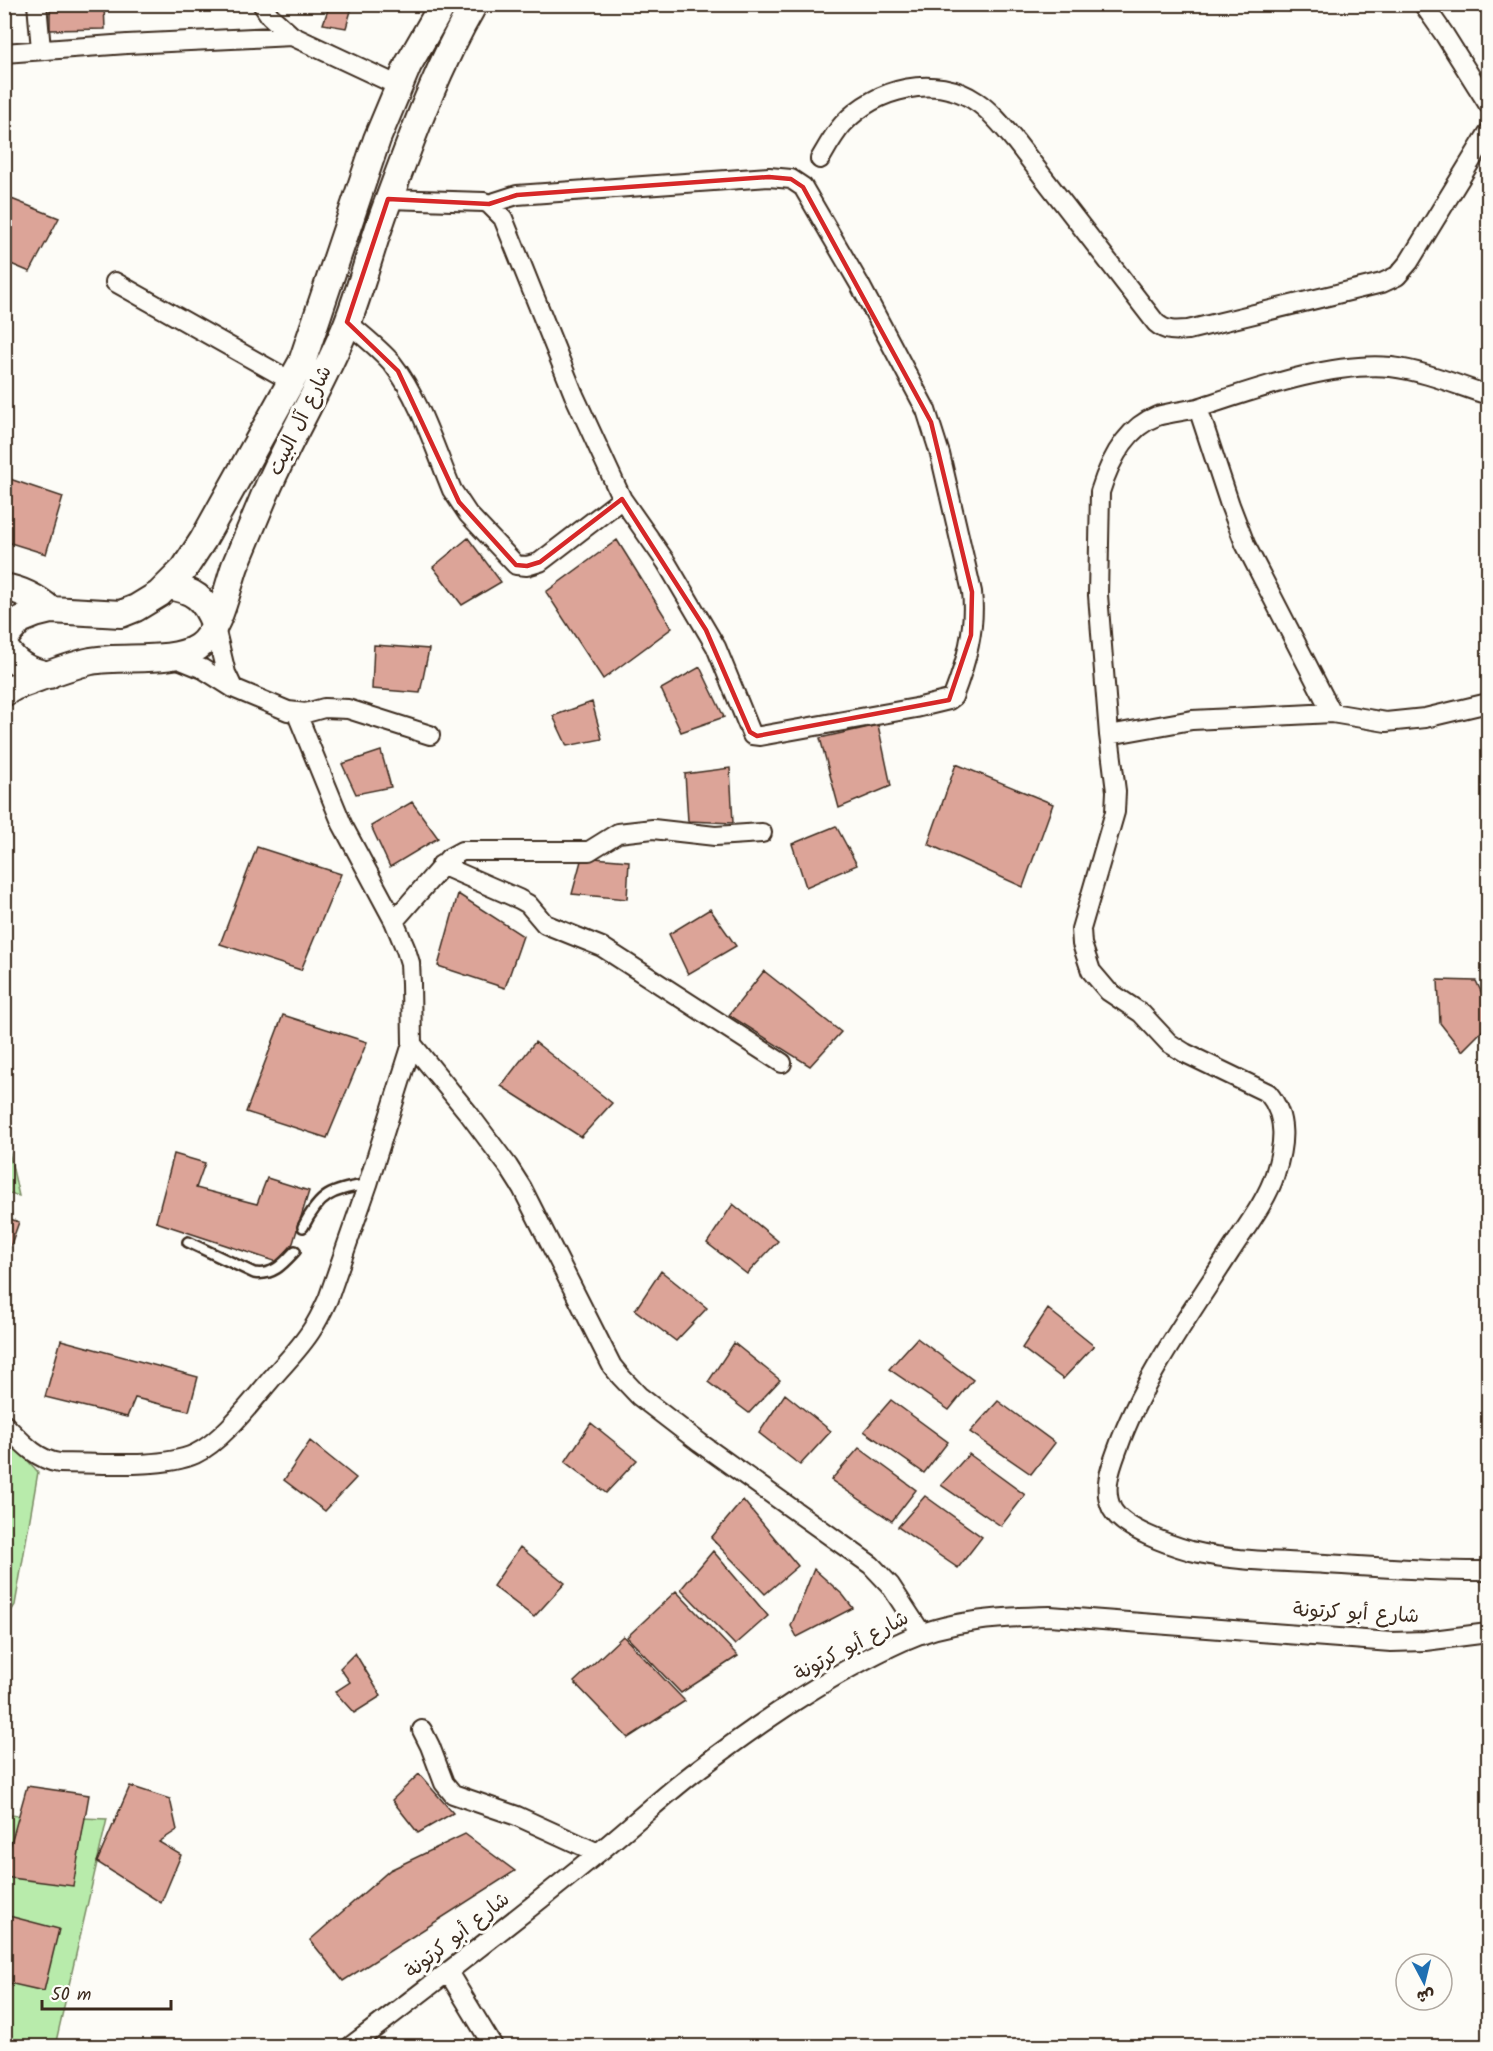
<svg xmlns="http://www.w3.org/2000/svg" width="1493" height="2051" font-family="Kalam,'Playpen Sans Arabic',sans-serif">
	<rect width="100%" height="100%" fill="#fdfcf7"/>
	<filter id="ink" filterUnits="userSpaceOnUse"><feTurbulence type="fractalNoise" baseFrequency=".0167" numOctaves="2"/><feDisplacementMap in="SourceGraphic" scale="12" xChannelSelector="R" yChannelSelector="G"/><feConvolveMatrix kernelMatrix="1 2 1 2 8 2 1 2 1" color-interpolation-filters="sRGB"/></filter>
	<g filter="url(#ink)">
		<!-- green -->
		<path fill="#b8ebab" stroke="#7a8a64" stroke-width="1.5" d="M4 1134H5L19 1196 5 1192Z
			M4 1434 38 1472 15 1605 5 1621Z
			M4 1815 107 1819 55 2046H29L5 2040Z"/>
		<!-- building -->
		<path fill="#dca498" stroke="#3b2a1e" stroke-width="1.5" d="M50 4H104L105 29 50 30Z
			M330 4H353L346 28 323 24Z
			M4 196 59 218 30 272 4 261Z
			M4 477 63 497 46 554 4 541Z
			M468 538 501 582 462 605 433 567Z
			M617 540 672 628 603 679 546 592Z
			M374 645 429 649 420 693 372 689Z
			M700 667 724 717 681 732 661 689Z
			M592 702 602 739 567 746 553 716Z
			M878 725 891 786 839 808 820 738Z
			M381 751 391 787 356 794 342 764Z
			M956 764 1053 804 1023 887 928 844Z
			M730 768 733 823 688 821 685 774Z
			M412 802 438 838 390 867 371 826Z
			M836 826 857 865 806 887 792 844Z
			M257 847 341 874 301 970 220 944Z
			M582 857 629 861 627 899 572 894Z
			M458 894 523 936 505 988 438 966Z
			M710 909 736 946 688 974 669 934Z
			M764 971 841 1032 810 1066 729 1015Z
			M1438 980 1476 981 1488 1006V1025L1462 1051 1440 1023Z
			M283 1015 367 1042 327 1138 246 1112Z
			M535 1042 612 1103 581 1137 501 1086Z
			M174 1154 205 1163 196 1188 257 1204 267 1178 309 1191 293 1243 280 1263 156 1222Z
			M733 1204 778 1241 747 1274 707 1243Z
			M4 1217 19 1222 4 1264Z
			M661 1271 707 1308 676 1341 635 1310Z
			M1048 1309 1094 1346 1063 1379 1022 1348Z
			M917 1338 973 1380 949 1410 889 1369Z
			M61 1340 198 1377 189 1411 135 1398 127 1417 45 1397Z
			M734 1343 780 1380 749 1413 708 1382Z
			M785 1394 831 1431 800 1465 759 1433Z
			M891 1400 948 1442 924 1473 864 1431Z
			M998 1401 1055 1443 1031 1474 970 1432Z
			M591 1423 637 1460 606 1493 565 1462Z
			M310 1441 356 1478 325 1511 284 1480Z
			M859 1448 916 1490 892 1521 831 1480Z
			M969 1454 1025 1495 1001 1526 941 1485Z
			M925 1496 982 1537 958 1568 898 1527Z
			M743 1500 798 1566 765 1594 711 1538Z
			M520 1547 565 1583 534 1617 493 1586Z
			M713 1551 768 1616 735 1645 681 1589Z
			M814 1569 843 1595 853 1608 797 1637 791 1626Z
			M676 1591 738 1656 681 1693 627 1637Z
			M623 1636 685 1701 628 1738 574 1682Z
			M355 1653 381 1696 354 1713 335 1692 350 1682 340 1668Z
			M419 1774 453 1813 418 1833 392 1800Z
			M27 1786 89 1795 73 1886 4 1877V1868Z
			M130 1786 170 1799 177 1830 159 1842 181 1855 161 1903 97 1862Z
			M465 1834 515 1871 343 1981 310 1940 390 1870Z
			M9 1916 59 1929 44 1991 4 1982V1937Z"/>
		<g fill="none" stroke-linecap="round" stroke-linejoin="round">
			<defs>
				<path id="lane" d="M303 1227C321 1192 332 1191 368 1184
					M188 1242 254 1273C273 1276 283 1264 295 1251"/>
				<path id="street" d="M37 4 41 49
					M262 4 270 16 292 36 399 86
					M1423 4 1444 34 1488 104
					M4 53 127 44 292 36
					M820 159C827 147 834 134 843 124 876 88 935 73 977 102 992 112 1004 128 1016 142L1156 323C1166 332 1176 331 1188 330L1382 283 1397 276 1409 262 1488 133
					M388 199 484 202 489 204 503 218 574 395 622 499 666 562 716 647 752 735 760 736 916 708 949 700 953 697C966 663 976 628 972 592L940 454 926 410 860 285 803 187 791 179 769 177 517 195 489 204
					M115 282 291 381
					M347 322C362 335 379 348 392 363 419 397 435 449 452 490L468 514 516 565 527 566 540 562 622 499
					M1488 395C1457 385 1424 371 1391 367 1333 361 1253 390 1198 408L1230 505 1245 544 1332 713 1386 722 1425 718 1488 703
					M1198 408C1185 411 1170 412 1157 416 1125 428 1109 463 1100 492L1098 595 1109 735 1192 720 1332 713
					M214 623 226 673 233 688
					M171 656 203 669 233 688 288 711 306 713 324 708 348 709 430 735
					M297 714 342 824 394 921 406 950 410 963 411 983 412 1044 469 1114 508 1166 522 1188 612 1366 621 1377 639 1396 700 1443 871 1565 890 1585 922 1634
					M1109 735 1116 791 1115 812 1081 929 1082 944 1091 971 1108 991 1141 1013 1169 1043 1185 1053 1268 1093C1288 1117 1284 1146 1275 1174 1268 1199 1244 1230 1230 1252 1191 1313 1142 1380 1118 1448 1111 1467 1102 1489 1112 1509 1123 1529 1170 1545 1191 1551 1234 1562 1282 1561 1326 1564 1380 1567 1434 1572 1488 1571
					M441 865 519 899 528 904 545 924 602 947 782 1063
					M394 921 449 858 462 851H589L618 833 653 829 715 836 762 833
					M4 1424C21 1441 35 1459 59 1463 96 1463 162 1469 195 1454 223 1441 253 1400 273 1377 286 1362 300 1348 311 1331 318 1321 323 1310 328 1299L368 1184 412 1044
					M422 1730 430 1746 444 1783 453 1794 517 1816 598 1853
					M448 1972 493 2046
					M351 2046C434 1983 517 1919 598 1853 630 1827 660 1799 692 1774 758 1724 828 1675 903 1641 948 1620 1002 1617 1050 1616L1391 1642 1425 1641 1488 1633"/>
				<path id="secondary" d="M167 586C194 590 204 598 214 623
					M4 587C22 590 37 598 51 610
					M4 639 20 620 35 614 51 610 121 614 136 608 159 594 184 569 203 540 302 362 377 139 408 65 443 4
					M4 646C15 664 28 671 49 675
					M4 693 14 687C39 678 65 667 91 661 122 655 173 664 198 647 219 632 227 589 235 566 244 544 254 521 263 499 288 439 323 384 347 324 363 283 373 240 389 199 413 134 439 64 474 4"/>
			</defs>
			<!-- lane casing -->
			<use href="#lane" stroke="#3b2a1e" stroke-width="14"/>
			<!-- street casing -->
			<use href="#street" stroke="#3b2a1e" stroke-width="22"/>
			<!-- secondary casing -->
			<use href="#secondary" stroke="#3b2a1e" stroke-width="30"/>
			<!-- lane -->
			<use href="#lane" stroke="#fdfcf7" stroke-width="9"/>
			<!-- street -->
			<use href="#street" stroke="#fdfcf7" stroke-width="18"/>
			<!-- secondary -->
			<use href="#secondary" stroke="#fdfcf7" stroke-width="26"/>
		</g>
	</g>
	<!-- marked area -->
	<path fill="none" stroke="#d62828" stroke-width="4.5" stroke-linejoin="round" d="M769 177 791 179 803 187 931 422 972 592 971 635 949 700 757 736 750 732 706 630 622 499 540 562 527 566 516 565 459 502 398 371 347 322 388 199 489 204 517 195Z"/>
	<g text-anchor="middle" dominant-baseline="central" stroke-width="6" stroke-linejoin="round" paint-order="stroke">
		<!-- street labels -->
		<g font-size="20" fill="#3b2a1e" stroke="#fdfcf7">
			<text transform="translate(301 421) rotate(-64)">شارع آل البيت</text>
			<text transform="translate(1356 1614) rotate(3)">شارع أبو كرتونة</text>
			<text transform="translate(852 1647) rotate(-28)">شارع أبو كرتونة</text>
			<text transform="translate(458 1936) rotate(-38)">شارع أبو كرتونة</text>
		</g>
	</g>
	<!-- margin -->
	<rect width="1493" height="2051" fill="none" stroke="#fdfcf7" stroke-width="24"/>
	<rect x="12" y="12" width="1469" height="2027" fill="none" stroke="#3b2a1e" stroke-width="2" filter="url(#ink)"/>
	<!-- north arrow -->
	<g transform="translate(1424 1982) rotate(173)"><circle r="28" fill="#fdfcf7" stroke="#afa8a0" stroke-width="1.5"/>
	<path d="M0-4.5L10 22L0 15L-10 22Z" fill="#1f6fb2"/>
	<text y="-9" font-size="16" font-weight="bold" text-anchor="middle" fill="#3b2a1e">ش</text>
	</g>
	<!-- scale -->
	<path d="M42 2000v9h129v-9" fill="none" stroke="#3b2a1e" stroke-width="3"/>
	<text x="51" y="2000" font-size="18" fill="#3b2a1e" stroke="#fdfcf7" stroke-width="4.5" paint-order="stroke">50 m</text>
</svg>
